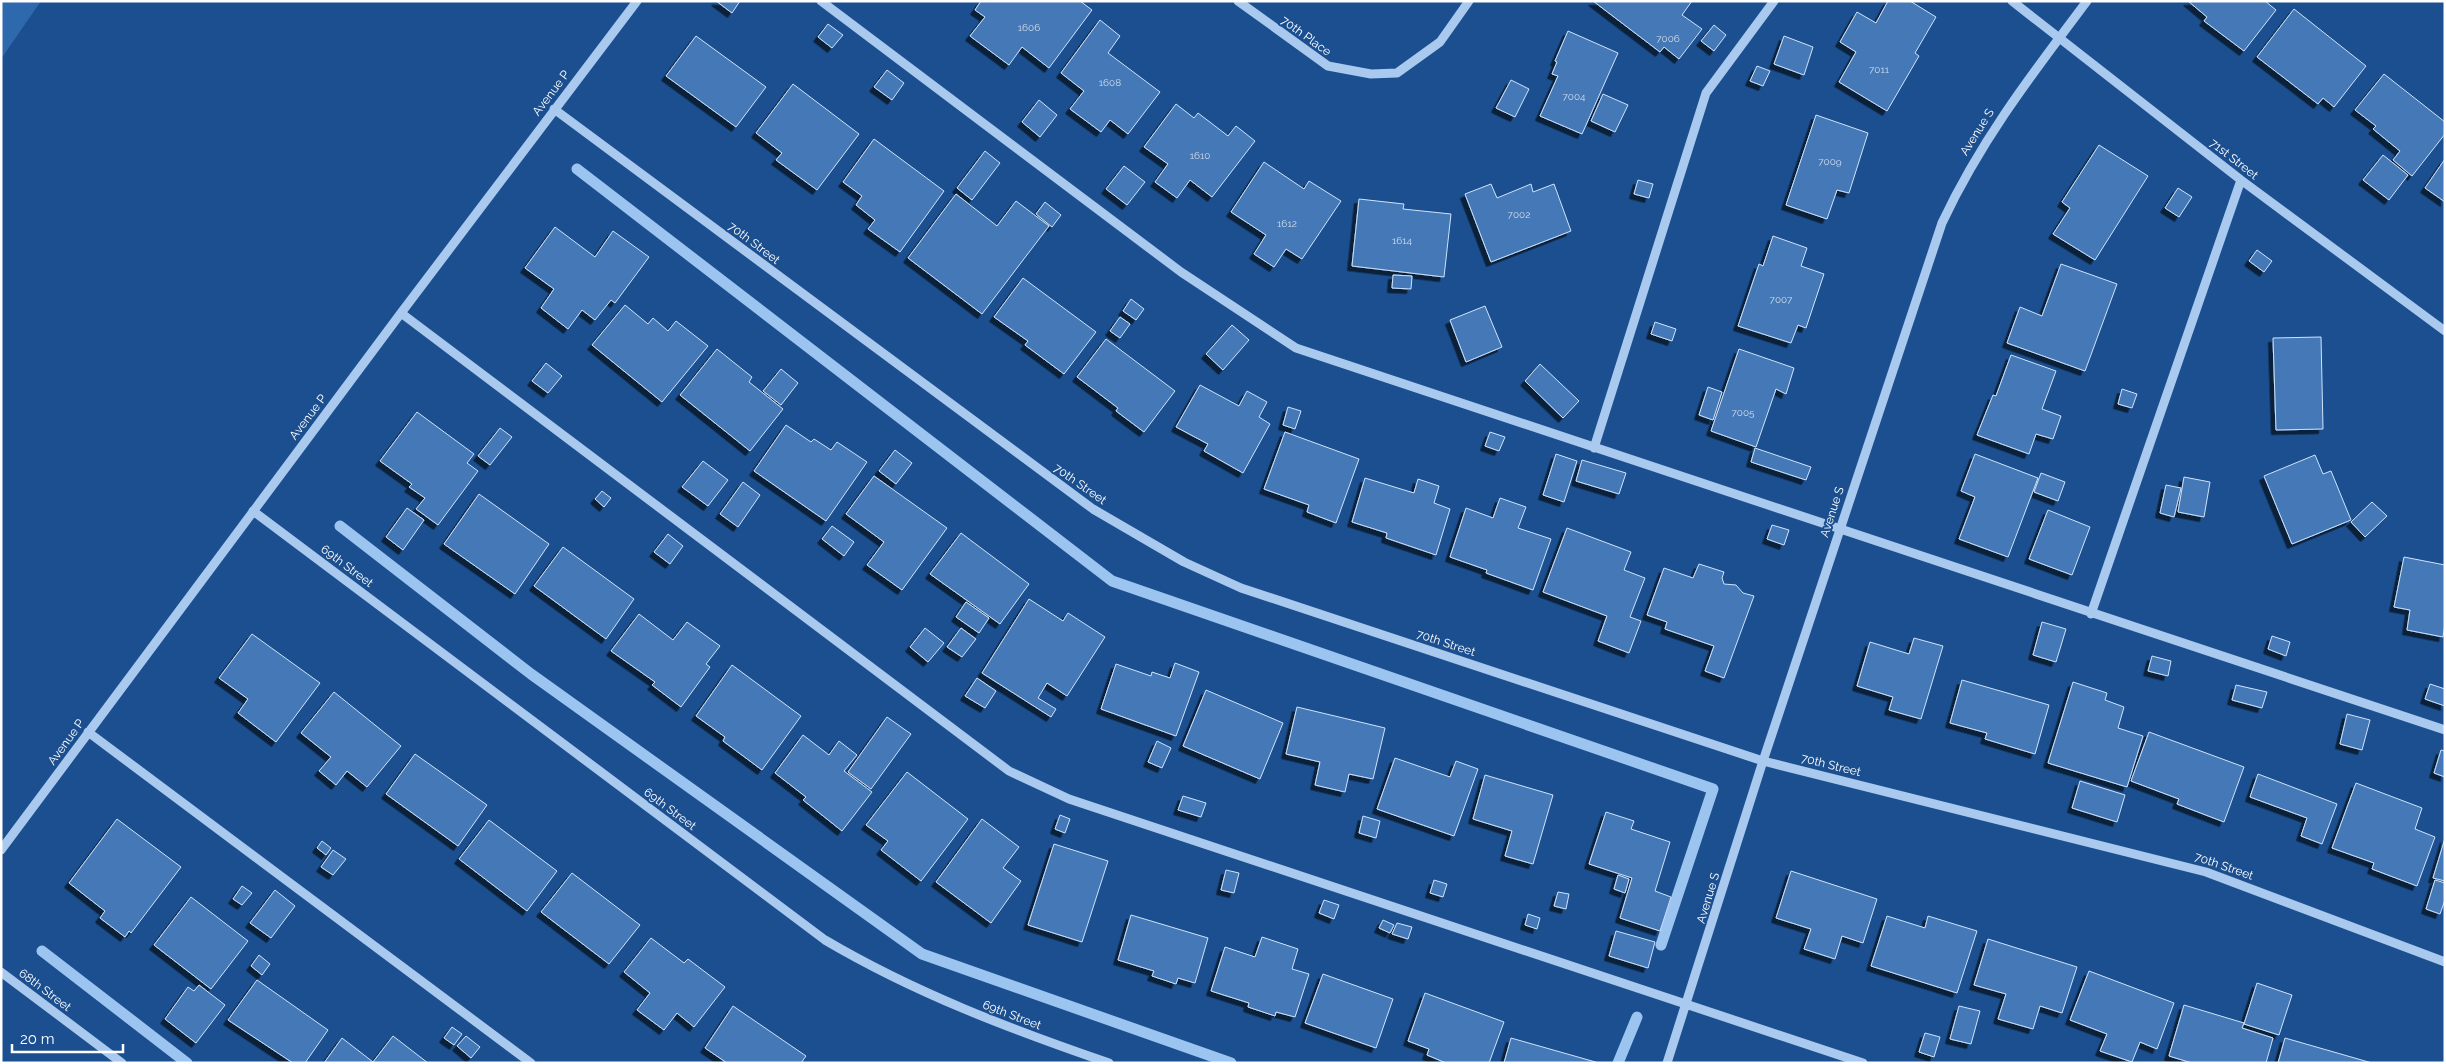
<svg xmlns="http://www.w3.org/2000/svg" width="2446" height="1064" font-family="Raleway,sans-serif">
	<defs>
		<filter id="shadow"><feDropShadow dx="-4.5" dy="4.5" stdDeviation="0" flood-color="#0009"/></filter>
	</defs>
	<rect width="100%" height="100%" fill="#1b4f8f"/>
	<!-- green -->
	<path fill="#2e69ad" d="M1 1H41L1 59Z"/>
	<g fill="none" stroke-linecap="round" stroke-linejoin="round">
		<!-- stream -->
		<path stroke="#9cc4f0" stroke-width="11" d="M577 169 1112 581 1713 789 1661 945
			M340 526 531 674 922 954 1231 1063
			M42 951 187 1063
			M1618 1063 1637 1017"/>
	</g>
	<!-- building -->
	<path fill="#4478b7" stroke="#cfe3fa" filter="url(#shadow)" d="M716 1H740L732 13Z
		M981 1H1080L1092 10 1049 68 1022 47 1009 65 970 36 985 17 975 10Z
		M1593 1H1692L1682 15 1702 29 1679 59 1664 47 1660 52Z
		M1888 1H1910L1936 17 1915 53 1919 56 1887 111 1839 82 1856 52 1840 42 1857 12 1876 23Z
		M2188 1H2265L2276 10 2244 51 2204 21 2207 17Z
		M2294 9 2366 66 2334 107 2323 98 2318 104 2257 57Z
		M1100 20 1120 36 1108 53 1160 92 1128 134 1110 120 1101 132 1070 109 1084 91 1061 73Z
		M828 24 843 35 832 48 818 37Z
		M1714 25 1726 35 1714 51 1701 41Z
		M1568 31 1618 53 1582 134 1540 116 1558 76 1552 74 1557 62 1555 61Z
		M696 36 766 87 736 127 666 76Z
		M1784 36 1813 47 1804 75 1774 64Z
		M1757 66 1770 71 1763 86 1750 81Z
		M887 70 904 83 892 100 874 87Z
		M2384 74 2445 122V134L2412 176 2393 160 2400 151 2373 129 2376 126 2355 110Z
		M1511 80 1529 89 1515 117 1496 108Z
		M793 84 859 134 817 190 776 160 782 153 756 133Z
		M1603 94 1628 105 1615 132 1591 121Z
		M1039 100 1057 115 1040 137 1022 122Z
		M1176 104 1194 118 1198 113 1228 136 1236 126 1255 141 1212 197 1190 180 1177 198 1155 182 1168 164 1144 147Z
		M1816 115 1868 133 1849 193 1837 190 1827 219 1786 205Z
		M874 139 944 191 900 252 868 229 875 220 856 205 862 196 843 182Z
		M2099 145 2148 176 2095 260 2053 234 2070 208 2062 202Z
		M985 151 1000 163 972 200 957 188Z
		M2383 155 2408 175 2389 200 2363 180Z
		M2445 159V202L2425 188Z
		M1264 162 1304 189 1309 181 1341 201 1302 259 1286 249 1274 267 1254 254 1266 235 1231 212Z
		M1124 166 1145 182 1127 205 1106 189Z
		M1638 180 1653 184 1649 198 1634 194Z
		M1491 184 1497 198 1531 184 1533 192 1554 184 1571 231 1491 262 1465 194Z
		M2178 188 2192 197 2179 217 2165 208Z
		M956 194 997 226 1016 201 1049 226 982 314 908 258Z
		M1359 199 1404 204 1403 209 1451 214 1444 277 1352 266Z
		M1045 202 1061 215 1052 227 1036 214Z
		M555 227 595 257 613 231 649 257 615 303 611 300 595 320 582 310 568 329 541 308 554 289 525 268Z
		M1773 236 1807 248 1801 266 1824 274 1806 328 1798 325 1791 343 1738 326 1759 264 1763 266Z
		M2257 250 2272 261 2264 272 2249 261Z
		M2061 264 2117 284 2085 371 2007 343 2020 307 2042 316Z
		M1393 275 1412 276 1411 289 1392 288Z
		M1023 278 1096 332 1064 374 1025 345 1028 341 994 317Z
		M1131 299 1144 309 1136 320 1123 311Z
		M625 305 648 324 653 318 668 331 676 321 708 346 662 402 592 345Z
		M1485 306 1502 347 1466 362 1450 320Z
		M1120 317 1130 324 1120 338 1110 331Z
		M1655 322 1676 329 1672 341 1651 334Z
		M1232 325 1249 340 1223 370 1206 354Z
		M2321 337 2323 429 2276 430 2273 338Z
		M1106 339 1175 391 1144 432 1116 411 1118 408 1077 377Z
		M717 349 752 377 749 382 783 409 750 451 680 395Z
		M1739 349 1794 368 1786 394 1776 389 1756 447 1711 431Z
		M2011 355 2056 371 2042 409 2061 416 2053 439 2036 434 2029 454 1977 435 1993 395 1996 396Z
		M546 363 562 376 548 393 532 381Z
		M1540 364 1579 401 1563 418 1525 381Z
		M781 369 798 383 781 405 763 391Z
		M1200 385 1239 406 1247 391 1267 402 1259 417 1270 424 1243 473 1204 451 1208 444 1176 427Z
		M1708 387 1722 392 1713 420 1699 415Z
		M2122 389 2137 394 2132 408 2118 404Z
		M1288 407 1301 411 1295 429 1283 425Z
		M417 412 474 454 467 463 478 471 438 525 416 509 425 498 409 487 412 484 380 461Z
		M786 425 811 442 814 439 831 450 837 442 867 462 826 521 754 471Z
		M500 428 512 437 490 465 478 456Z
		M1285 432 1359 459 1336 523 1307 512 1309 505 1264 489Z
		M1490 432 1505 437 1499 451 1485 446Z
		M1755 448 1811 467 1806 480 1751 462Z
		M895 450 912 463 896 484 879 471Z
		M1556 454 1577 461 1564 502 1543 495Z
		M1975 454 2038 478 2008 557 1959 539 1975 497 1961 491Z
		M2315 455 2323 474 2331 471 2351 520 2292 544 2264 476Z
		M1582 460 1626 473 1619 494 1576 481Z
		M703 461 728 480 708 506 682 487Z
		M2041 473 2065 482 2058 501 2034 492Z
		M874 476 947 528 902 590 867 565 884 542 846 514Z
		M2184 477 2210 482 2204 517 2178 512Z
		M1365 478 1414 493 1418 479 1439 486 1434 503 1450 509 1436 555 1386 538 1387 533 1352 522Z
		M743 482 760 495 738 527 720 514Z
		M2166 485 2181 488 2174 517 2160 513Z
		M602 491 611 498 604 507 595 499Z
		M479 494 549 544 515 594 444 544Z
		M1500 498 1526 507 1518 528 1551 539 1533 590 1486 573 1487 570 1450 557 1466 508 1493 518Z
		M2372 502 2387 516 2365 537 2351 522Z
		M407 508 424 520 403 550 386 537Z
		M2048 510 2090 527 2072 575 2029 559Z
		M1772 525 1789 530 1784 545 1767 539Z
		M832 526 854 542 844 556 822 539Z
		M1567 528 1631 552 1624 570 1645 578 1630 617 1641 621 1629 653 1598 641 1607 616 1543 592Z
		M961 533 1029 584 1000 624 930 574Z
		M668 534 683 546 670 564 654 552Z
		M563 547 634 599 606 639 534 586Z
		M2404 557 2445 565V624L2443 637 2407 630 2410 610 2394 607Z
		M1699 564 1724 572 1722 578 1724 584 1736 585 1743 593 1754 596 1724 678 1705 671 1714 646 1665 629 1667 622 1647 615 1664 568 1693 578Z
		M1029 599 1063 621 1068 613 1105 637 1067 696 1047 683 1038 698 1056 709 1051 717 982 673Z
		M966 602 989 618 979 633 956 617Z
		M639 614 673 640 687 622 720 646 706 664 710 667 681 707 652 685 655 682 611 651Z
		M2042 622 2066 629 2056 662 2033 655Z
		M925 628 944 643 928 662 910 647Z
		M961 628 976 639 962 657 947 647Z
		M252 634 320 683 276 742 238 713 248 699 219 678Z
		M2272 636 2290 642 2286 656 2268 649Z
		M1914 638 1943 646 1921 719 1889 710 1893 697 1857 686 1870 642 1909 654Z
		M2152 656 2171 661 2168 676 2148 671Z
		M1175 663 1199 672 1176 736 1101 709 1116 664 1151 676 1152 672 1170 678Z
		M732 665 801 716 762 770 723 741 725 737 696 716Z
		M977 678 996 691 985 708 965 696Z
		M1962 680 2049 705 2035 754 1985 739 1987 733 1950 723Z
		M2073 682 2107 693 2105 700 2124 707 2118 728 2143 736 2127 787 2048 763Z
		M2430 684 2445 689V706L2425 699Z
		M2236 685 2267 692 2262 708 2232 700Z
		M1206 690 1283 723 1260 779 1183 746Z
		M334 692 401 746 367 787 347 771 336 785 319 771 331 757 301 733Z
		M1297 707 1385 728 1373 779 1349 774 1345 792 1315 785 1320 762 1286 754Z
		M2347 714 2370 720 2362 750 2340 744Z
		M887 717 911 734 871 789 848 772Z
		M2149 732 2244 767 2224 822 2177 804 2179 799 2131 781Z
		M803 735 829 755 839 741 857 755 844 771 872 792 842 831 803 800 806 797 775 773Z
		M1157 741 1171 748 1162 768 1148 762Z
		M2441 750 2445 751V777L2434 773Z
		M415 754 487 805 458 846 386 794Z
		M1395 758 1450 777 1456 761 1478 769 1454 836 1377 809Z
		M907 772 968 819 921 881 881 850 888 841 866 825Z
		M2258 774 2337 804 2322 844 2301 836 2307 818 2250 797Z
		M1485 775 1553 795 1533 864 1505 856 1512 831 1473 819Z
		M2080 781 2125 795 2117 822 2072 808Z
		M2356 783 2422 808 2415 829 2435 837 2417 886 2372 869 2374 863 2332 848Z
		M1183 796 1206 803 1201 817 1178 810Z
		M1606 812 1634 821 1631 829 1670 842 1655 891 1671 897 1660 931 1620 918 1632 878 1589 864Z
		M1060 815 1070 819 1065 833 1055 829Z
		M1363 816 1380 821 1376 838 1359 833Z
		M117 819 181 867 131 933 129 931 125 937 100 918 105 911 69 883Z
		M982 819 1019 847 1003 868 1021 881 991 923 936 882Z
		M489 820 557 871 527 911 459 859Z
		M2445 838V881L2433 878Z
		M322 841 331 848 326 855 317 848Z
		M1054 844 1108 861 1082 942 1028 925Z
		M333 850 346 859 333 875 321 867Z
		M1226 870 1239 873 1234 893 1221 890Z
		M1791 871 1877 899 1863 943 1842 936 1835 959 1804 949 1811 929 1776 918Z
		M572 873 640 925 609 964 541 912Z
		M1618 875 1629 879 1625 893 1614 889Z
		M1434 880 1447 884 1443 897 1430 893Z
		M2435 880 2445 883V900L2440 914 2426 909Z
		M242 886 252 893 242 905 233 899Z
		M275 890 295 906 271 938 250 923Z
		M1558 892 1569 894 1566 909 1554 906Z
		M191 897 248 941 211 989 154 945Z
		M1324 900 1339 905 1334 919 1319 913Z
		M1528 914 1540 918 1537 929 1525 925Z
		M1131 915 1208 938 1195 983 1178 978 1176 984 1152 976 1154 971 1118 960Z
		M1887 916 1925 928 1928 916 1977 931 1957 993 1871 966Z
		M1383 920 1394 925 1390 933 1379 928Z
		M1397 923 1412 927 1408 939 1392 934Z
		M1616 931 1655 942 1648 968 1609 956Z
		M1262 937 1298 949 1292 969 1309 974 1295 1017 1276 1012 1275 1016 1248 1007 1249 1003 1211 991 1225 947 1255 957Z
		M651 938 684 963 688 959 725 987 694 1027 677 1013 664 1030 637 1010 650 993 624 972Z
		M1988 939 2077 967 2062 1013 2040 1006 2033 1029 1998 1019 2006 994 1974 985Z
		M259 955 270 964 262 975 251 966Z
		M2089 971 2174 1003 2157 1049 2140 1042 2132 1062 2100 1051 2107 1034 2070 1020Z
		M1323 974 1393 999 1376 1048 1305 1023Z
		M257 980 328 1030 305 1063H293L228 1020Z
		M2257 983 2292 995 2279 1035 2244 1024Z
		M199 985 225 1005 196 1043 165 1019 188 987 194 991Z
		M1425 993 1504 1022 1489 1063H1446L1427 1055 1429 1049 1408 1041Z
		M2184 1005 2244 1023 2242 1028 2273 1038 2266 1063H2192L2169 1056Z
		M733 1006 806 1056 801 1063H727L705 1048Z
		M1959 1006 1980 1011 1971 1044 1950 1039Z
		M452 1027 462 1034 454 1045 444 1038Z
		M1925 1033 1940 1037 1934 1057 1919 1052Z
		M393 1036 428 1063H324L342 1038 373 1062Z
		M466 1036 480 1047 471 1058 457 1046Z
		M1511 1038 1599 1063H1504Z
		M2285 1038 2372 1063H2278Z"/>
	<g fill="none" stroke-linecap="round" stroke-linejoin="round">
		<!-- minor -->
		<path stroke="#a9c9ee" stroke-width="9" d="M821 1 1181 272 1296 348 2445 730
			M1238 1 1328 66 1371 74 1397 73 1440 42 1469 1
			M2012 1 2241 180 2445 331
			M554 109 1093 509 1184 562 1241 588 1763 761 2206 872 2445 962
			M401 313 1009 771 1069 799 1863 1063
			M1594 448 1706 93 1774 1
			M253 511 825 940C915 993 1010 1029 1109 1063
			M2091 614 2241 180
			M88 732 531 1063
			M1 850 401 313 637 1
			M1 972 122 1063
			M1667 1063 1763 761 1942 223C1981 140 2032 74 2087 1"/>
	</g>
	<g text-anchor="middle" dominant-baseline="central" stroke-width="4" stroke-linejoin="round" paint-order="stroke">
		<!-- number labels -->
		<g font-size="10" fill="#d0dded">
			<text x="1029" y="27">1606</text>
			<text x="1668" y="38">7006</text>
			<text x="1879" y="69">7011</text>
			<text x="1110" y="82">1608</text>
			<text x="1574" y="96">7004</text>
			<text x="1200" y="155">1610</text>
			<text x="1830" y="161">7009</text>
			<text x="1519" y="214">7002</text>
			<text x="1287" y="223">1612</text>
			<text x="1402" y="240">1614</text>
			<text x="1781" y="299">7007</text>
			<text x="1743" y="412">7005</text>
		</g>
		<!-- street labels -->
		<g font-size="12" fill="#fff" stroke="#1b4f8f">
			<text transform="translate(1306 36) rotate(36)">70th Place</text>
			<text transform="translate(551 93) rotate(-53)">Avenue P</text>
			<text transform="translate(1977 132) rotate(-58)">Avenue S</text>
			<text transform="translate(2234 159) rotate(38)">71st Street</text>
			<text transform="translate(754 243) rotate(37)">70th Street</text>
			<text transform="translate(308 417) rotate(-53)">Avenue P</text>
			<text transform="translate(1080 484) rotate(35)">70th Street</text>
			<text transform="translate(1832 512) rotate(-72)">Avenue S</text>
			<text transform="translate(347 566) rotate(37)">69th Street</text>
			<text transform="translate(1446 643) rotate(18)">70th Street</text>
			<text transform="translate(66 742) rotate(-54)">Avenue P</text>
			<text transform="translate(1831 765) rotate(14)">70th Street</text>
			<text transform="translate(670 809) rotate(37)">69th Street</text>
			<text transform="translate(2224 866) rotate(19)">70th Street</text>
			<text transform="translate(1708 898) rotate(-73)">Avenue S</text>
			<text transform="translate(45 990) rotate(37)">68th Street</text>
			<text transform="translate(1012 1015) rotate(21)">69th Street</text>
		</g>
	</g>
	<!-- border -->
	<rect width="2446" height="1064" fill="none" stroke="#ffffff" stroke-width="5"/>
	<!-- scale -->
	<path d="M12 1044v8h111v-8" fill="none" stroke="#ffffff" stroke-width="2.5"/>
	<text x="20" y="1044" font-size="15" fill="#ffffff" stroke="#1b4f8f" stroke-width="4" paint-order="stroke">20 m</text>
</svg>
